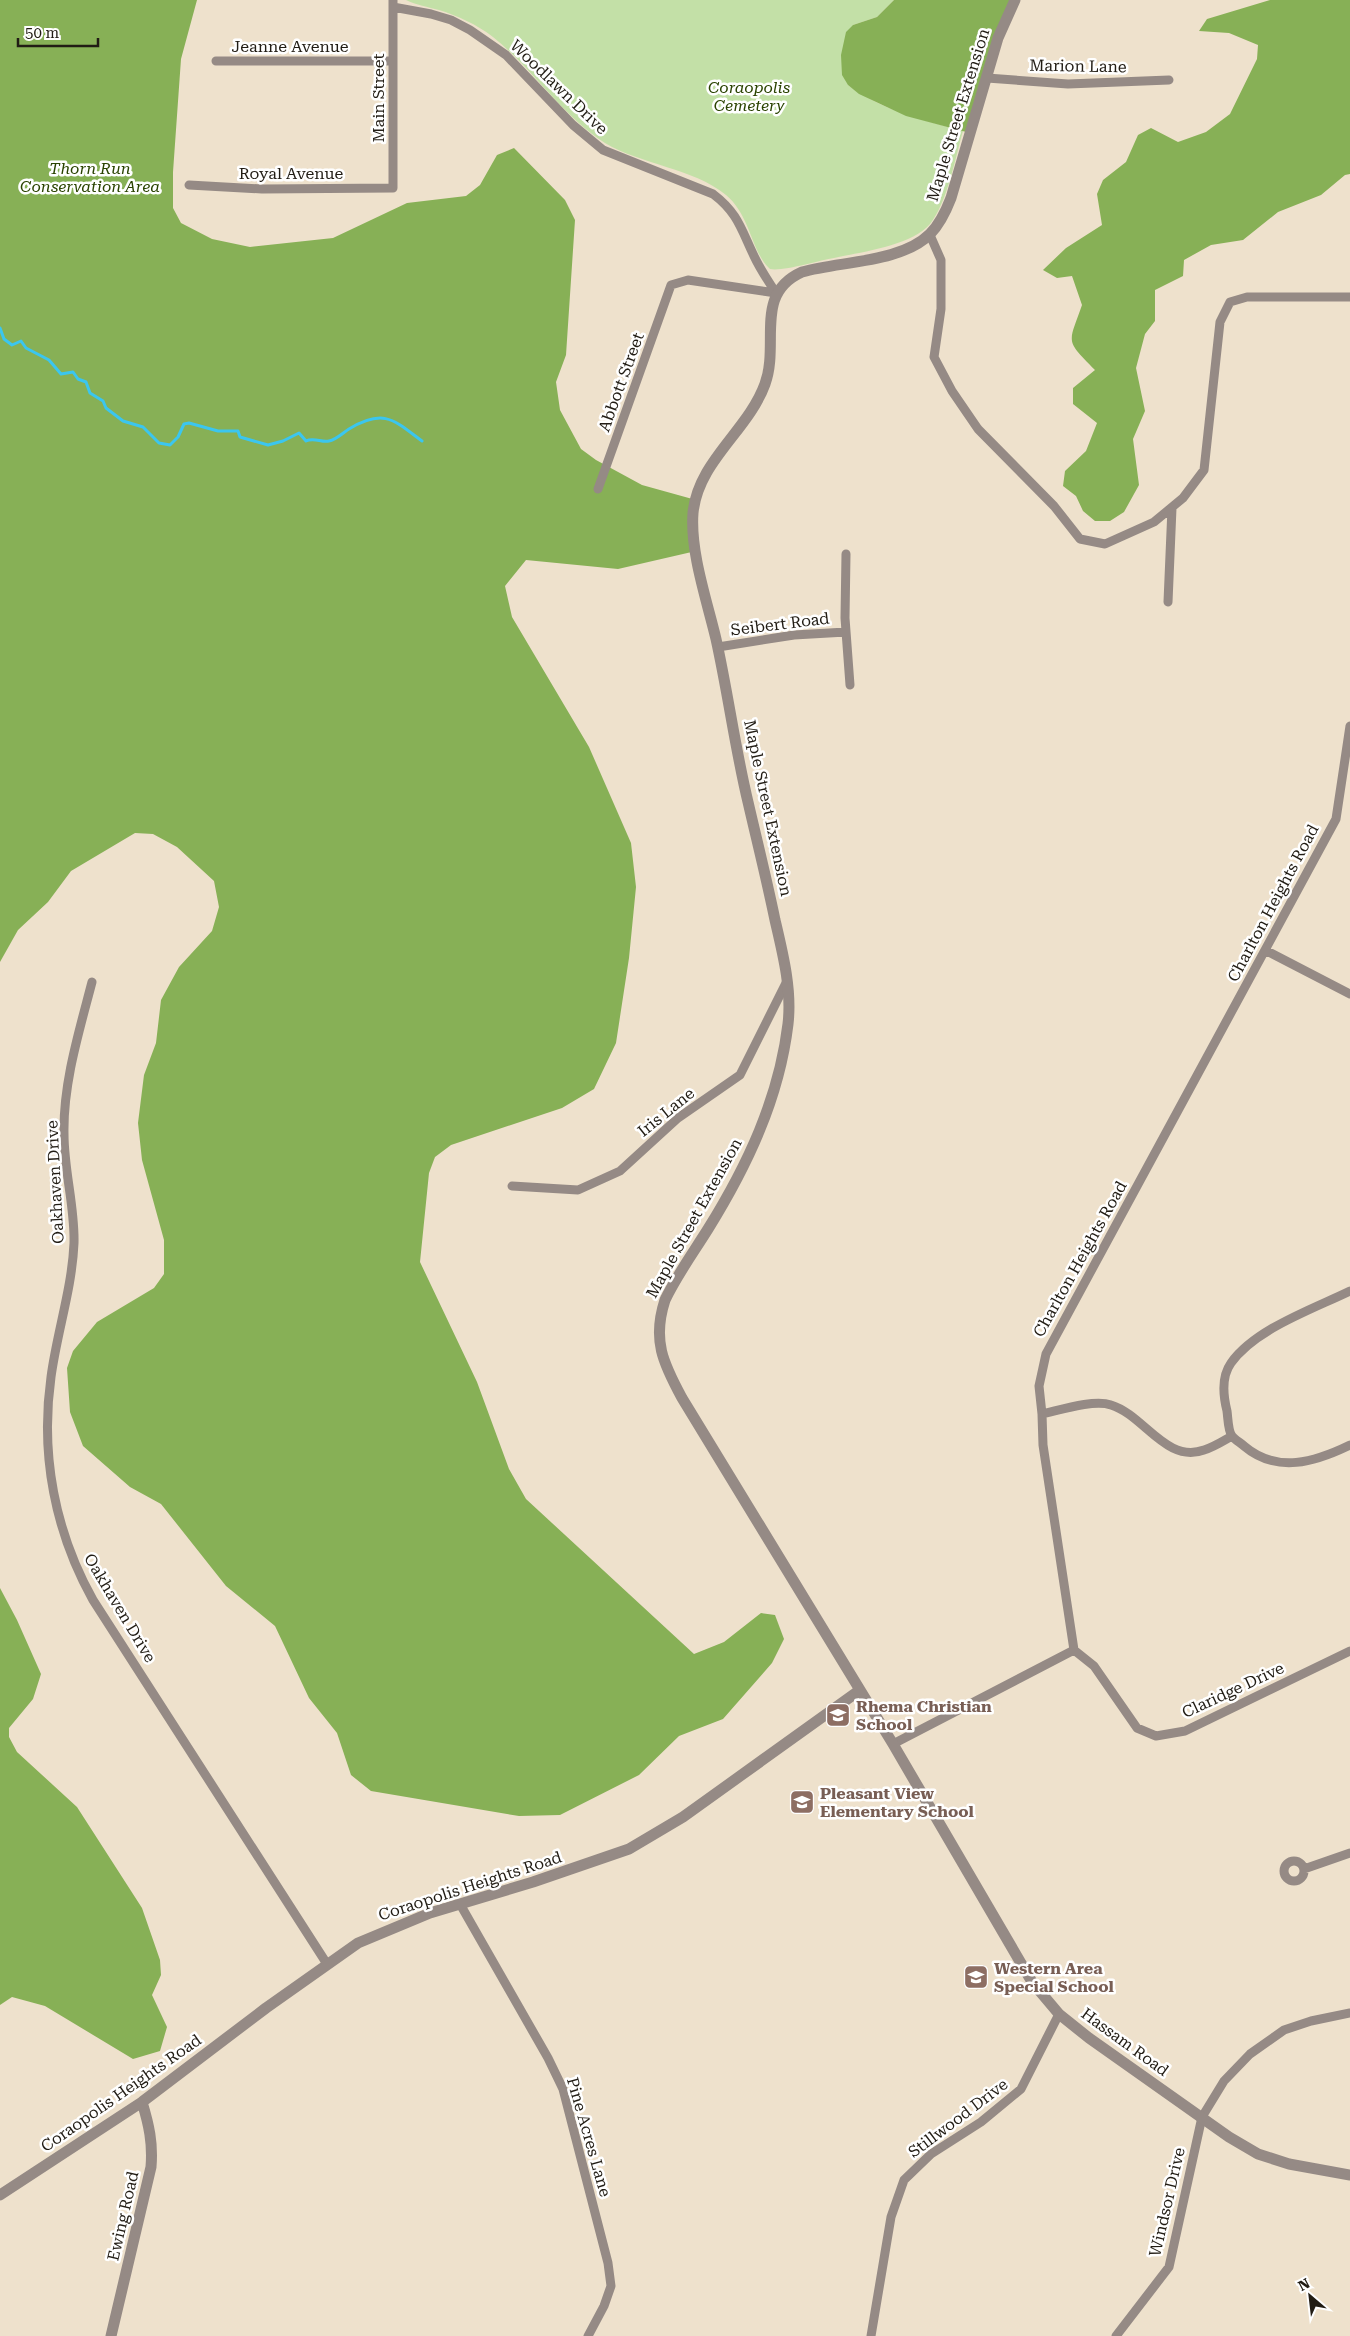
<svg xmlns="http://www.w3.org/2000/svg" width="1350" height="2336" font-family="'Roboto Serif',serif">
	<rect width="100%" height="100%" fill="#eee1cc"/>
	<!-- green -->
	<path fill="#c3e0a7" d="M406 0H894L877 17 853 25 848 85C881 110 923 120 963 131 955 158 948 201 930 224 911 246 861 252 834 258 820 260 782 272 770 269 751 252 751 216 726 195 693 168 642 165 605 143 561 115 533 69 493 37 476 24 458 16 439 10 428 7 416 5 406 0Z"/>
	<!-- forest -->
	<path fill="#87b056" d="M0 0H197L181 59 173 172V208L181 223 212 239 250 247 333 238 407 203 466 196 480 185 497 155 514 148 565 200 575 220 566 355 556 382 560 410 581 449 596 460 642 485 696 500V551L618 569 526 560 505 586 512 617 589 747 631 843 636 887 629 958 616 1043 594 1089 562 1108 451 1145 435 1157 429 1173 420 1262 477 1382 509 1469 526 1499 694 1654 724 1642 761 1613 775 1615 784 1639 772 1663 723 1719 679 1736 639 1775 560 1815 519 1816 371 1791 351 1775 337 1733 309 1698 275 1626 226 1586 161 1504 130 1487 83 1446 70 1412 67 1368 73 1351 97 1322 154 1288 164 1274V1240L142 1160 138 1123 144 1075 156 1043 161 1000 179 967 212 931 219 907 214 881 177 847 153 834 135 833 71 871 48 902 18 930 0 962Z
		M894 0H1015L970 133 906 116 859 94 848 85 842 75 841 55 846 32 853 25 877 17Z
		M1270 0H1350V174L1345 175 1321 195 1278 212 1243 240 1211 245 1184 260 1183 276 1155 290V321L1145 334 1136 368 1145 411 1133 439 1139 485 1124 512 1110 521H1095L1083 511 1076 496 1063 486 1065 471 1086 451 1097 423 1073 404V388L1095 370C1065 339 1068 345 1082 305L1072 276 1057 278 1043 270 1066 248 1102 225 1097 194 1103 180 1126 162 1138 135 1151 128 1178 142 1206 132 1230 114 1257 59 1258 45 1229 33 1199 31 1207 19Z
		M0 1588 17 1620 41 1674 33 1699 9 1728V1737L17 1752 77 1807 142 1908 160 1960 161 1975 152 1995 167 2027 160 2051 133 2059 45 2006 12 1997 0 2005Z"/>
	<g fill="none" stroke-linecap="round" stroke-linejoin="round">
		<!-- stream -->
		<path stroke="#3bc6ef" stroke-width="3" d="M0 328 4 339 12 345 21 341 26 348 49 360 61 374 73 372 78 379 86 382 90 393 103 401 106 408 123 421 143 427 159 443 170 445 178 437 184 424 189 423 218 431H238L240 437 268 445 283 441 299 433 306 441C314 437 322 443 329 441 336 440 344 432 349 429 384 408 394 420 422 441"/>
		<!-- minor -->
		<path stroke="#958a85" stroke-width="9" d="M393 0V7L431 14 451 20 470 30 506 55 573 125 603 150 713 194C738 213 741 229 754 256 760 269 768 281 776 293
			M216 61H393
			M987 78 1068 84 1169 80
			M189 185 262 189 393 188V7
			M930 235 941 260V309L934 357 952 391 978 429 1054 506 1080 539 1105 544 1154 522 1183 498 1204 470 1220 322 1230 302 1247 297H1350
			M598 489 671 285 688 280 776 293
			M846 554 845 618 850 685
			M1168 602 1172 508
			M718 647 794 635 846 632
			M1265 950 1350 994
			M92 982C79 1032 63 1083 64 1134 64 1171 75 1207 74 1243 72 1289 57 1332 51 1377 40 1455 55 1532 93 1600L327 1964
			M512 1186 578 1190 620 1171 678 1118 740 1075 787 981
			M1350 1291C1313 1309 1255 1329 1231 1363 1221 1377 1223 1395 1227 1411 1228 1418 1228 1431 1232 1436 1235 1440 1241 1443 1244 1446 1277 1474 1315 1462 1350 1445
			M1042 1414C1060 1410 1094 1399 1111 1405 1144 1415 1166 1464 1204 1450 1214 1447 1223 1441 1232 1436
			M1074 1650 1094 1666 1137 1728 1156 1736 1185 1731 1350 1651
			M893 1744 1074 1650 1043 1445 1042 1414 1039 1386 1046 1354 1336 819 1350 726
			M1284 1871a10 10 0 1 1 20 0a10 10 0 1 1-20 0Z
			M1304 1869 1350 1853
			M460 1904 548 2058 563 2089 608 2263 611 2286 604 2306 588 2336
			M871 2336 891 2217 904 2180 931 2154 981 2122 1021 2089 1059 2014
			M1116 2336 1169 2267 1202 2117 1224 2081 1250 2054 1284 2030 1311 2021 1350 2013"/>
		<!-- tertiary -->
		<path stroke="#958a85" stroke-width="11" d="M1015 0 998 38 951 198C946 211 940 224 930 234 901 263 840 261 802 272 753 294 780 343 765 384 748 431 698 461 693 513 690 552 707 601 716 639 728 693 735 748 748 802 757 841 767 881 775 920 783 954 792 990 788 1024 779 1099 747 1166 708 1229 693 1253 677 1275 665 1300 652 1340 663 1363 682 1398L893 1744 1032 1982 1059 2014 1089 2038 1229 2137 1258 2154 1289 2164 1350 2175
			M0 2195 142 2102 266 2008 358 1943 430 1913 533 1882 629 1849 683 1817 860 1690
			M111 2336 151 2167C153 2143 149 2125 142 2102"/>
	</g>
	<!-- icons -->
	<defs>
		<symbol id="school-square" viewBox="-11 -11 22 22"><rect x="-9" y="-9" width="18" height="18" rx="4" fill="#8d6e63" stroke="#fff"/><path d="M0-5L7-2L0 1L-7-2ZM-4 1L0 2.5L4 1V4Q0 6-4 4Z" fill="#fff"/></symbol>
	</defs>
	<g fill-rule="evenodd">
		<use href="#school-square" x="824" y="1701" width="28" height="28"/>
		<use href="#school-square" x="788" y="1788" width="28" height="28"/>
		<use href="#school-square" x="962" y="1963" width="28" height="28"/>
	</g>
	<g text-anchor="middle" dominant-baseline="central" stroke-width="5" stroke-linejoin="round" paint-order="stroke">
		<!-- street labels -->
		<g font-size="16" fill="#211c14" stroke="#fff">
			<text x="290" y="46">Jeanne Avenue</text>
			<text transform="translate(1078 66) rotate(1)">Marion Lane</text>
			<text transform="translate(559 87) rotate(44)">Woodlawn Drive</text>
			<text transform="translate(378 98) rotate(-90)">Main Street</text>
			<text transform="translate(958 115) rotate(-73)">Maple Street Extension</text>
			<text x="291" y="173">Royal Avenue</text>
			<text transform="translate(621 382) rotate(-70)">Abbott Street</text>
			<text transform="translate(780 624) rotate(-7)">Seibert Road</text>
			<text transform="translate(768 808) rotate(78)">Maple Street Extension</text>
			<text transform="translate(1273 903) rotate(-62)">Charlton Heights Road</text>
			<text transform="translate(666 1112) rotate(-39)">Iris Lane</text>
			<text transform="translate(55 1182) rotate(-93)">Oakhaven Drive</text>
			<text transform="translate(694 1218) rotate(-61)">Maple Street Extension</text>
			<text transform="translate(1080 1259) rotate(-61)">Charlton Heights Road</text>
			<text transform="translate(120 1608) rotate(59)">Oakhaven Drive</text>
			<text transform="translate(1233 1690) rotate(-25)">Claridge Drive</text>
			<text transform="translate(470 1886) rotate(-18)">Coraopolis Heights Road</text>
			<text transform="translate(1125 2042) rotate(36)">Hassam Road</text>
			<text transform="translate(121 2093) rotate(-35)">Coraopolis Heights Road</text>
			<text transform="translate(958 2118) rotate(-37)">Stillwood Drive</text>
			<text transform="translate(589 2137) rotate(74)">Pine Acres Lane</text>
			<text transform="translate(1167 2202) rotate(-77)">Windsor Drive</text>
			<text transform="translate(123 2216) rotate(-77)">Ewing Road</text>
		</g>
		<!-- park labels -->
		<g font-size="16" font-style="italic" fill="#2a4300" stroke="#fff">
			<text x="749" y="87">Coraopolis<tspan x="749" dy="18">Cemetery</tspan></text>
			<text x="90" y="168">Thorn Run<tspan x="90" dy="18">Conservation Area</tspan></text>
		</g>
		<!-- education labels -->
		<g font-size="16" font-weight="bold" fill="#785e54" stroke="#fff" text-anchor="start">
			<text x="856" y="1706">Rhema Christian<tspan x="856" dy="18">School</tspan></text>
			<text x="820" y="1793">Pleasant View<tspan x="820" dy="18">Elementary School</tspan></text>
			<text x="994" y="1968">Western Area<tspan x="994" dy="18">Special School</tspan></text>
		</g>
	</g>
	<!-- north arrow -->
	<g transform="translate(1310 2296) rotate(332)" stroke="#ffffff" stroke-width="4" paint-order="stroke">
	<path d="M0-4L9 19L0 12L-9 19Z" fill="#211c14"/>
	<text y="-8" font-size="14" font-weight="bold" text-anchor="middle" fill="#211c14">N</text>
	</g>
	<!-- scale -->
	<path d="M18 38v8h80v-8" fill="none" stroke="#211c14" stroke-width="2.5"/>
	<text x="25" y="38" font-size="15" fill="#211c14" stroke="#ffffff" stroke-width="4" paint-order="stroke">50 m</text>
</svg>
